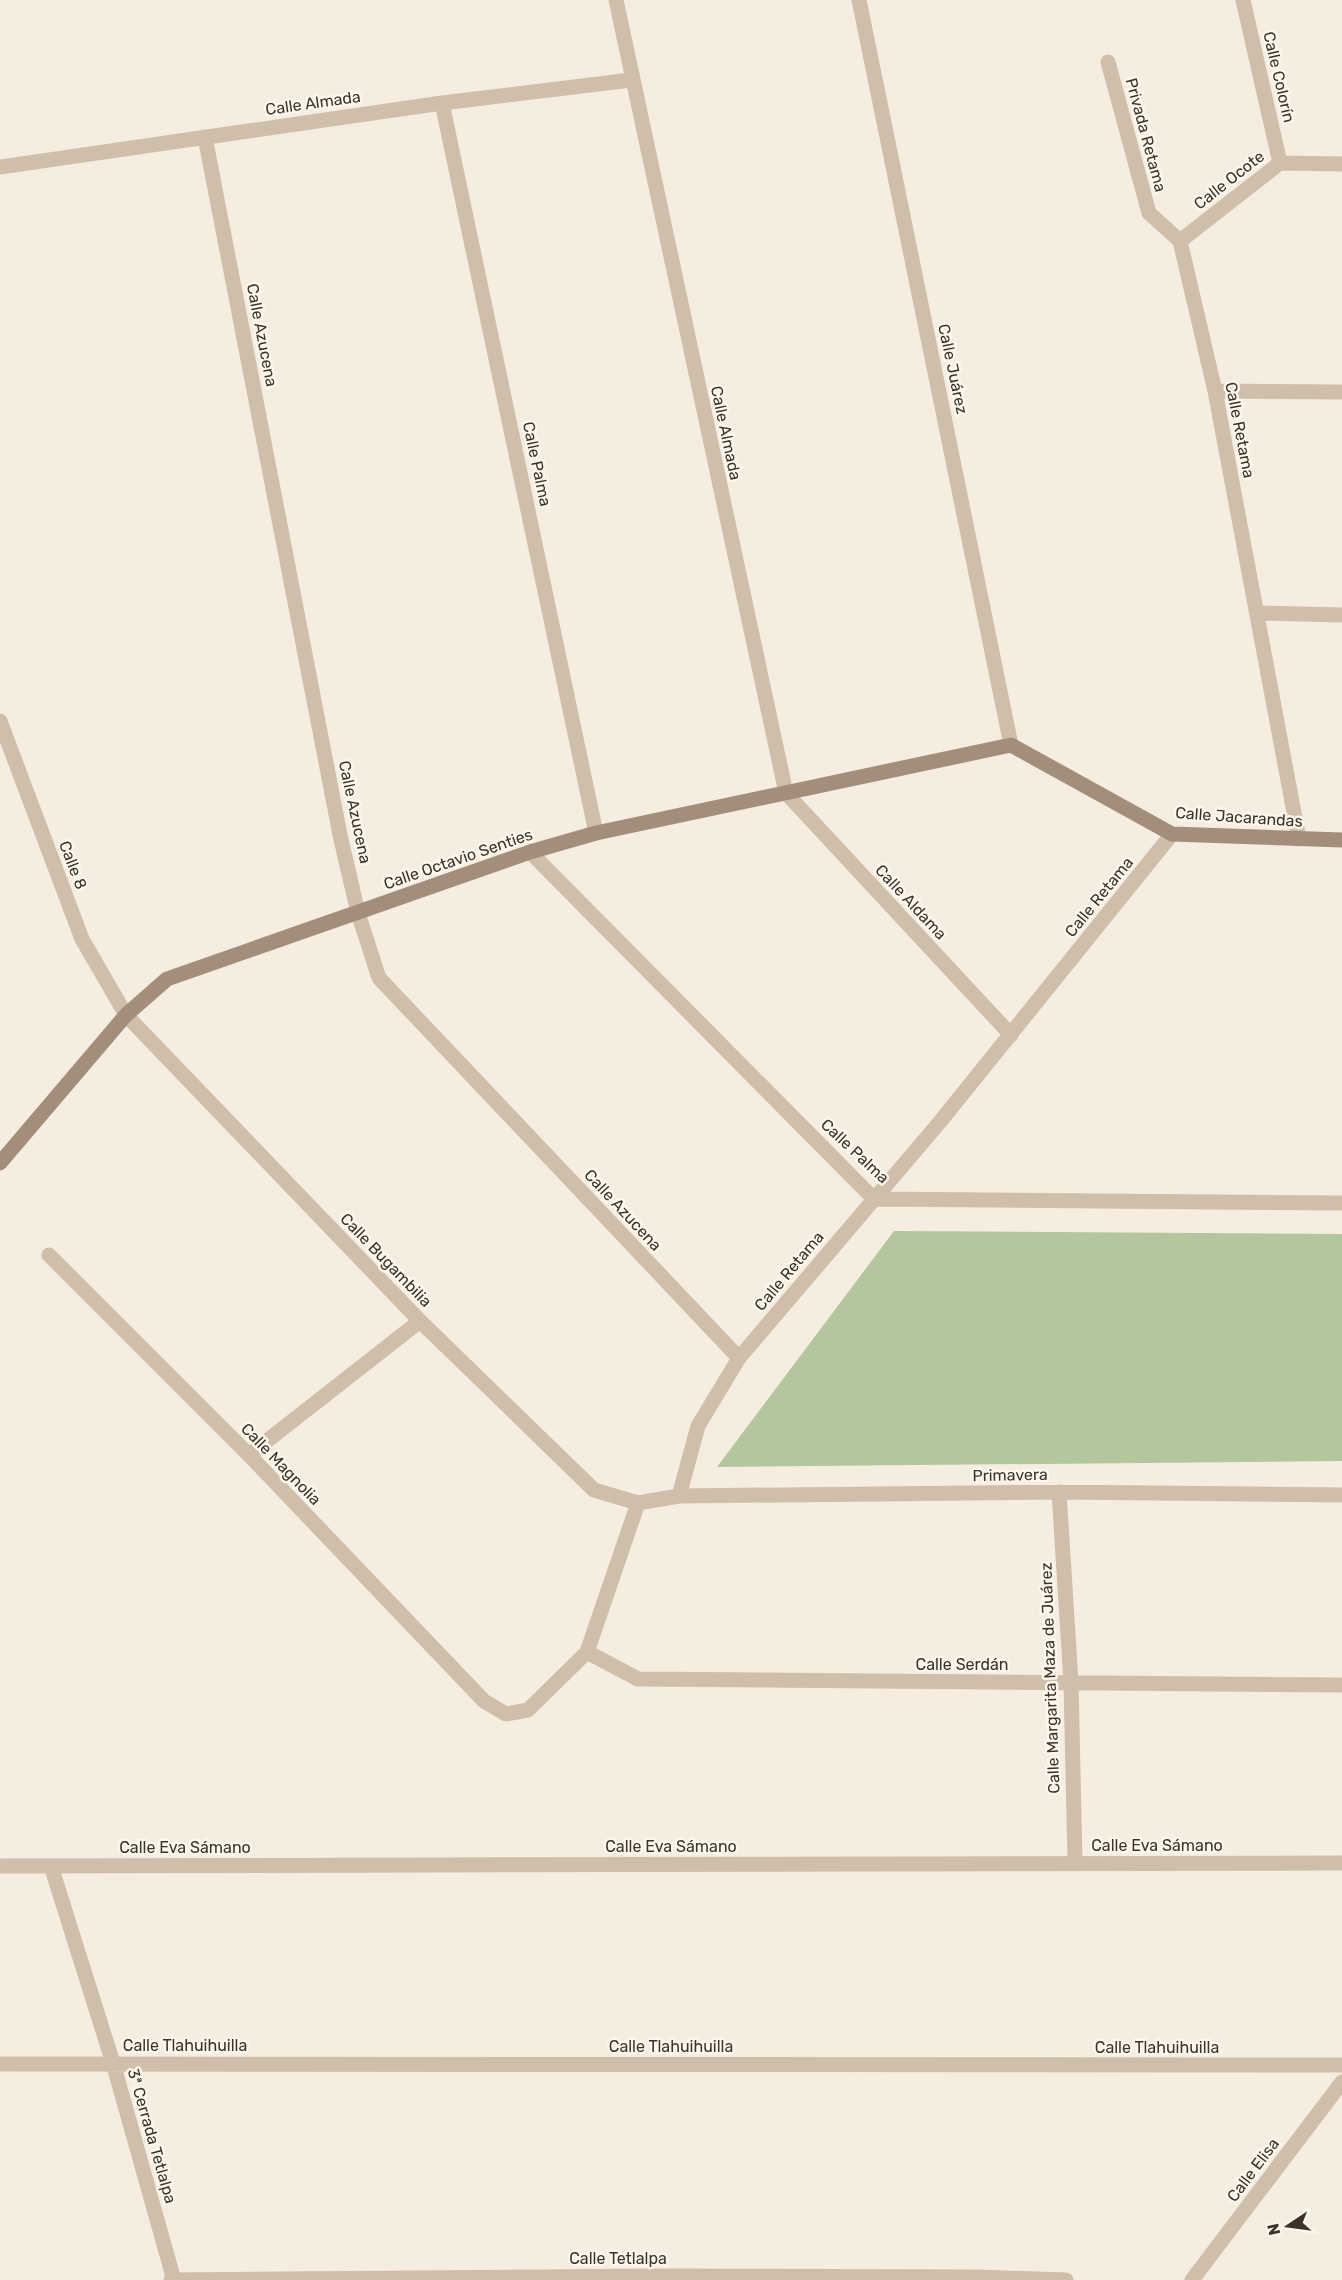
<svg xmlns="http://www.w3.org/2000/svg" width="1342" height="2280" font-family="Rubik,sans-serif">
	<rect width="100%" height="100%" fill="#f5ede0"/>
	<!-- park -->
	<path fill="#b4c69e" d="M894 1231 1342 1234V1461L717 1467Z"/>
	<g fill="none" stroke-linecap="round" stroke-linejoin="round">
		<!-- street -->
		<path stroke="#cfbfaa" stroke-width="15" d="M616 0 786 793 1011 1035
			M859 0 1011 745
			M1243 0 1280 163
			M1108 62 1149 213 1180 241
			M442 103 596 833
			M205 137 340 835 358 913 379 978 739 1358
			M0 167 442 103 631 80
			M1180 241 1215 391 1299 839
			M1180 241 1280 163 1342 164
			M1215 391 1342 392
			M1257 613 1342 615
			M0 721 82 939 126 1015 420 1321 594 1490 638 1503
			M530 852 874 1199 1342 1203
			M49 1255 249 1455 484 1701 506 1714 528 1710 587 1652 638 1503 679 1496 698 1426 739 1358 939 1123 1172 834
			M249 1455 420 1321
			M1059 1492 1071 1682 1075 1862
			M679 1496 1059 1492 1342 1495
			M587 1652 638 1679 1342 1685
			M0 1866 1342 1863
			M51 1866 113 2063 174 2280
			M0 2064 1342 2065
			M171 2280 656 2276 977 2277 1066 2280
			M1192 2280 1342 2082"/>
		<!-- secondary -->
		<path stroke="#a38e7b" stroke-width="15" d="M0 1163 126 1015 167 979 530 852 596 833 1011 745 1172 834 1342 840"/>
	</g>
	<g text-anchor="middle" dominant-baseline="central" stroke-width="5" stroke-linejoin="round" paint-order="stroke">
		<!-- street labels -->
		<g font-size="16" fill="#3c322a" stroke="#fcf7ed">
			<text transform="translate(1279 77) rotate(77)">Calle Colorín</text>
			<text transform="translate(313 103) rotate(-8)">Calle Almada</text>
			<text transform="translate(1146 135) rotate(75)">Privada Retama</text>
			<text transform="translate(1229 180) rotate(-38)">Calle Ocote</text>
			<text transform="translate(262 335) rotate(79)">Calle Azucena</text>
			<text transform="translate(953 369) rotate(78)">Calle Juárez</text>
			<text transform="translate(1240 430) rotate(79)">Calle Retama</text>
			<text transform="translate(726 433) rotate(78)">Calle Almada</text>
			<text transform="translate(537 464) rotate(78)">Calle Palma</text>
			<text transform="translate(355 812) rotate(78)">Calle Azucena</text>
			<text transform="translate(1239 817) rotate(4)">Calle Jacarandas</text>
			<text transform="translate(458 859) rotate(-19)">Calle Octavio Senties</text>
			<text transform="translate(73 865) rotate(69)">Calle 8</text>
			<text transform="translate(1099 897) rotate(-51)">Calle Retama</text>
			<text transform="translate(911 902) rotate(47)">Calle Aldama</text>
			<text transform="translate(855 1151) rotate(43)">Calle Palma</text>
			<text transform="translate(623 1210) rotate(47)">Calle Azucena</text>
			<text transform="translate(386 1260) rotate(46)">Calle Bugambilia</text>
			<text transform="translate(789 1271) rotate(-50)">Calle Retama</text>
			<text transform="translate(281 1464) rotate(46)">Calle Magnolia</text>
			<text transform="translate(1010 1475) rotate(-1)">Primavera</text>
			<text x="962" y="1664">Calle Serdán</text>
			<text transform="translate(1050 1678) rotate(-92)">Calle Margarita Maza de Juárez</text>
			<text x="1157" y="1845">Calle Eva Sámano</text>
			<text x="671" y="1846">Calle Eva Sámano</text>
			<text x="185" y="1847">Calle Eva Sámano</text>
			<text x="185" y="2045">Calle Tlahuihuilla</text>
			<text x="671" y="2046">Calle Tlahuihuilla</text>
			<text x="1157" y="2047">Calle Tlahuihuilla</text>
			<text transform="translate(152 2136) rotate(74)">3ª Cerrada Tetlalpa</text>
			<text transform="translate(1253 2170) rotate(-53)">Calle Elisa</text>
			<text x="618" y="2258">Calle Tetlalpa</text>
		</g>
	</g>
	<!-- north arrow -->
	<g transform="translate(1288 2226) rotate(257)" stroke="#fcf7ed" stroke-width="4.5" paint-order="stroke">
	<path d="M0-4.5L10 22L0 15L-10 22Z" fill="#3c322a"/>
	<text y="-9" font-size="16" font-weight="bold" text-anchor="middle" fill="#3c322a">N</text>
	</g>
</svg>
